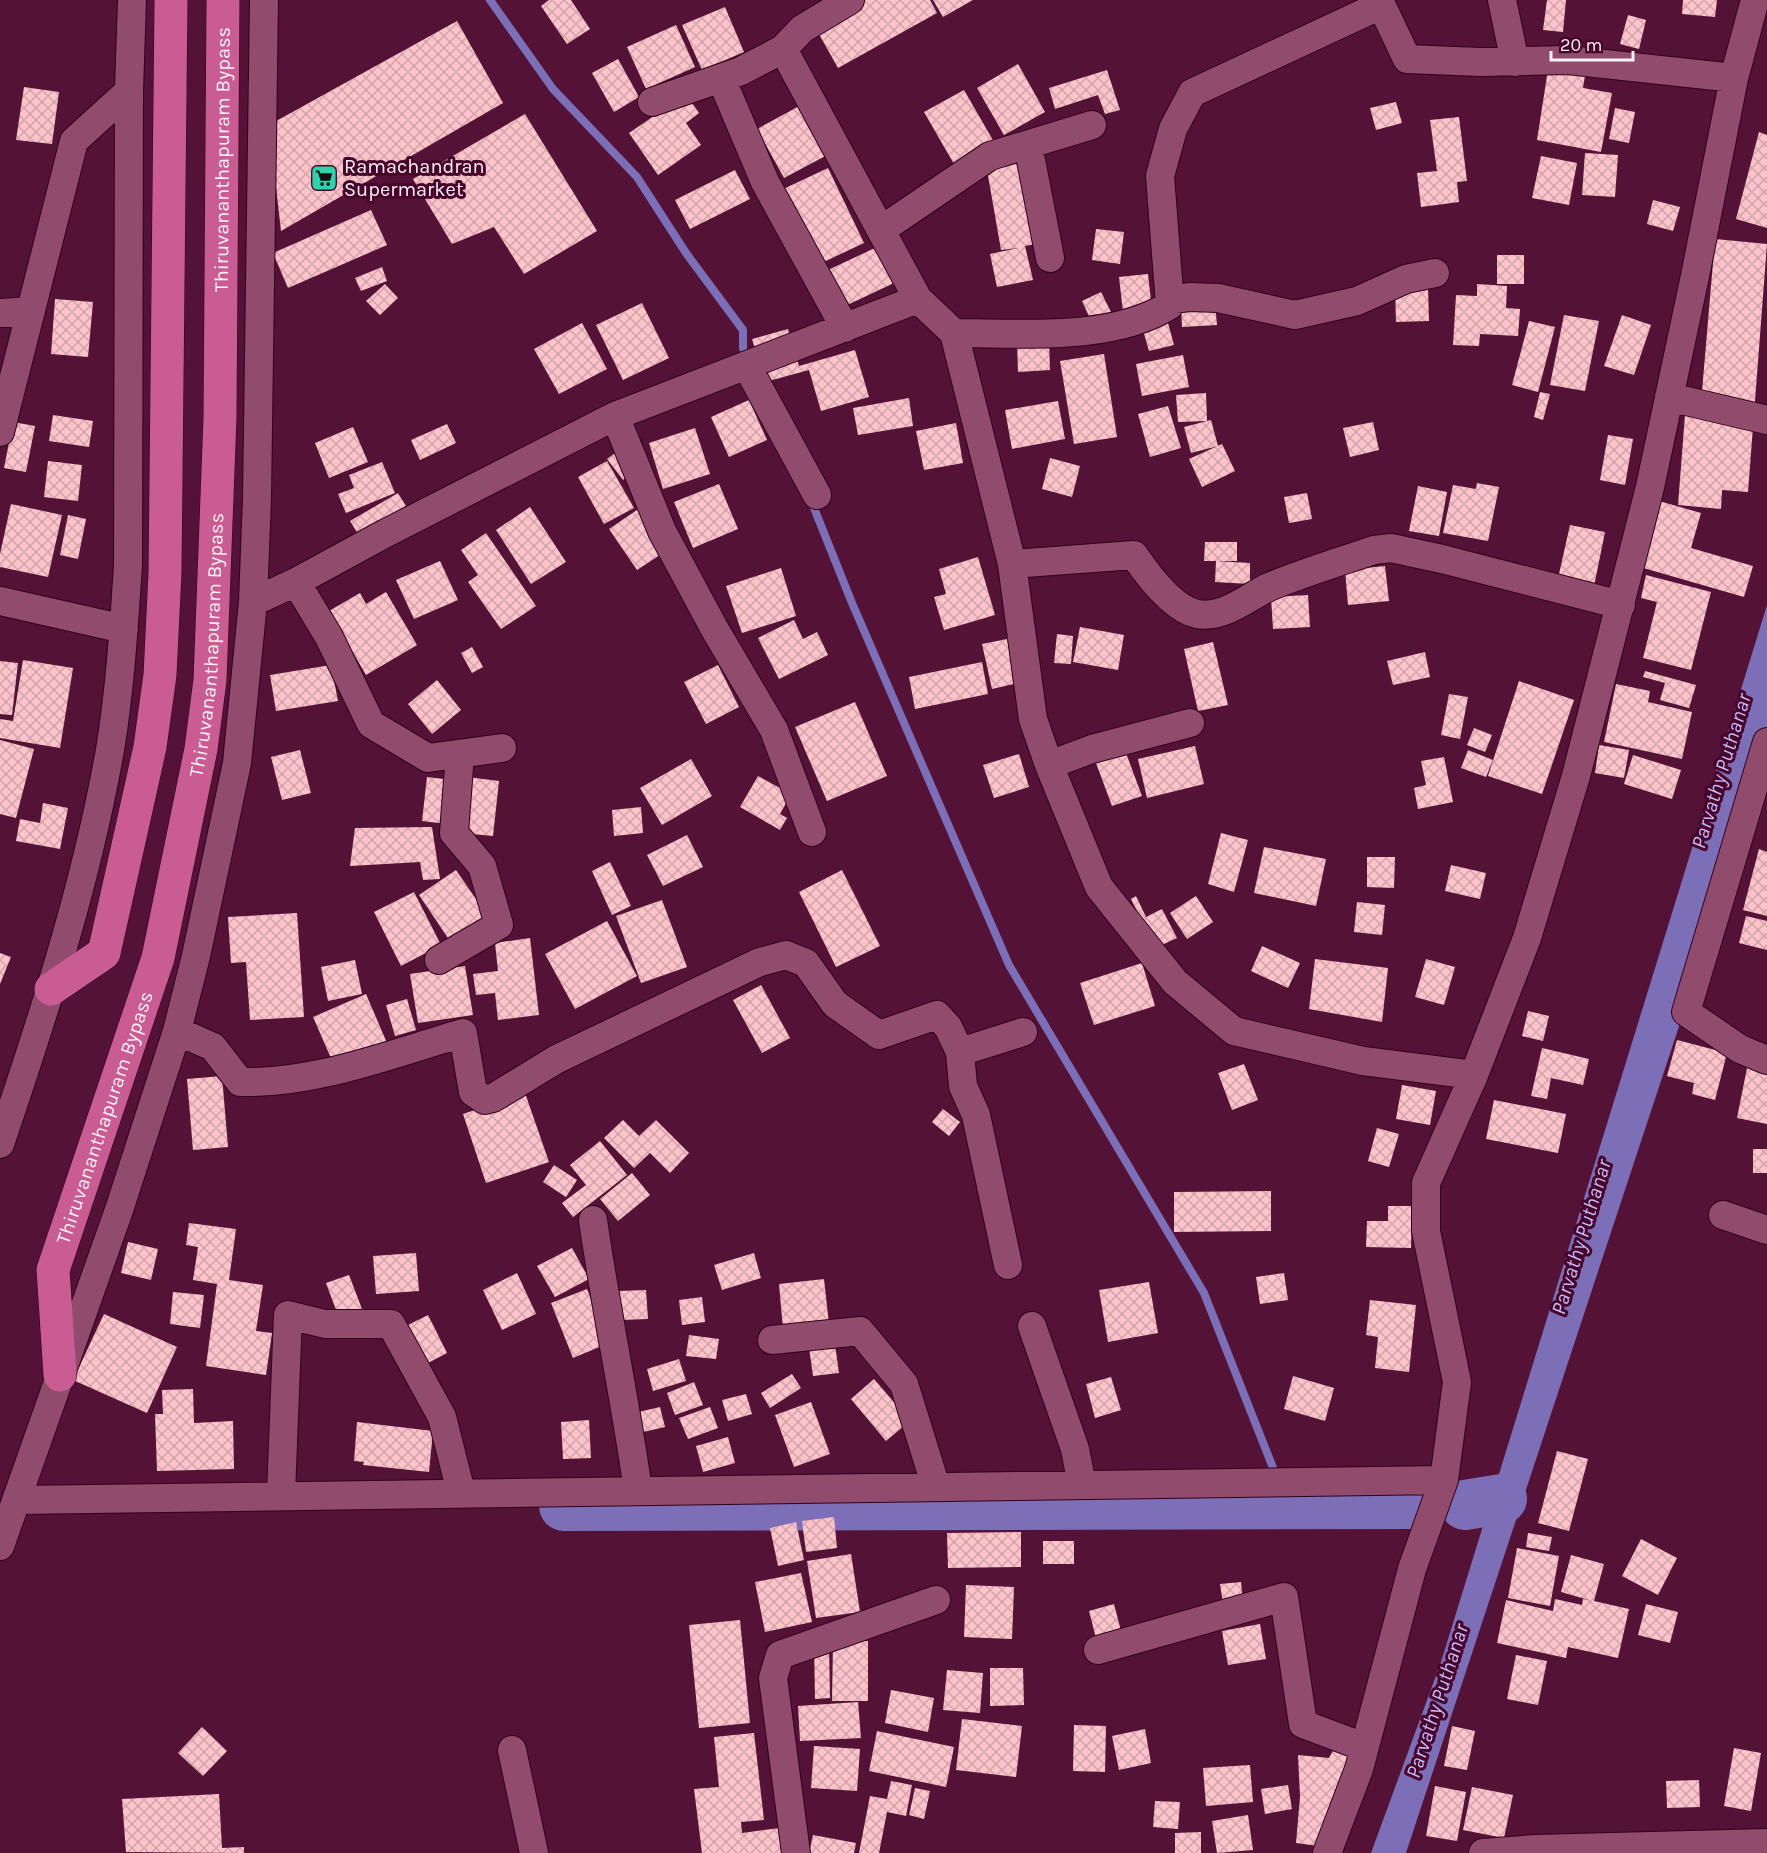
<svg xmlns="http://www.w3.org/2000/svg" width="1767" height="1853" font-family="Karla,sans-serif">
	<defs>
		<pattern id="building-cross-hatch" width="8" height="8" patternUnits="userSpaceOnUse" patternTransform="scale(1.5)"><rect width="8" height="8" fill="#fcc3ca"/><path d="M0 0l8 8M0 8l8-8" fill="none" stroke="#d0a4aa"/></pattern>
	</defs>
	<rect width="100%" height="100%" fill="#541237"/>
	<!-- water -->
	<path fill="#7c6eb7" d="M1767 605V727L1694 981 1406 1853H1371L1441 1662Z"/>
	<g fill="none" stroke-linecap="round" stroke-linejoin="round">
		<!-- stream -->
		<path stroke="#7c6eb7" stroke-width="8" d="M490 0 553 89 637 177 686 253 743 330V348
			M810 498 852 603 1009 965 1204 1293 1277 1478
			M1288 1498 1297 1506"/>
		<!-- river -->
		<path stroke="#7c6eb7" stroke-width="50" d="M1465 1505 1502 1499
			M564 1506 1426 1504"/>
	</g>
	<!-- building -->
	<path fill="url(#building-cross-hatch)" d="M549 0H571L590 29 567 44 541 6Z
		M864 0H930L937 13 838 68 815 27Z
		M933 0H973L943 17Z
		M1547 0H1566L1563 32 1543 30Z
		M1683 0H1717L1715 17 1682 14Z
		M725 7 744 52 702 70 682 25Z
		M1628 15 1646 20 1639 49 1620 44Z
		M457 21 503 103 281 231 269 125Z
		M676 25 695 67 646 89 627 47Z
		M618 59 639 97 614 112 592 73Z
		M1549 63 1586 69 1583 88 1612 93 1601 152 1537 140Z
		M1018 64 1045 112 1004 135 977 88Z
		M1107 70 1120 110 1105 114 1098 95 1055 109 1049 88Z
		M24 87 59 92 52 144 16 140Z
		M964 90 994 142 954 164 924 112Z
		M686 94 699 113 686 123 701 145 658 175 629 133Z
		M1396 102 1402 123 1376 130 1370 108Z
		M803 104 831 153 784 178 757 129Z
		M1615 108 1635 112 1629 143 1609 139Z
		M525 114 597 231 524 274 494 227 452 244 413 179Z
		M1459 117 1467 181 1457 182 1459 202 1421 207 1417 173 1437 171 1430 120Z
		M1759 132 1767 135V228L1736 219Z
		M1585 153 1618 155 1615 197 1582 195Z
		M1541 156 1577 163 1569 205 1532 198Z
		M1020 158 1035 244 1025 246 1033 280 997 287 990 254 1018 248 1001 250 986 164Z
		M828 168 864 243 813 267 777 192Z
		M735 170 750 199 690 229 675 200Z
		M1653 200 1680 207 1673 231 1647 224Z
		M371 210 387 245 288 288 273 253Z
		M1096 229 1124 232 1120 264 1092 260Z
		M1715 239 1767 244 1748 492 1722 490 1721 509 1678 505 1686 402 1701 403Z
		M877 247 894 283 845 306 828 270Z
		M1497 255H1524V284H1497Z
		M382 267 387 281 361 291 355 278Z
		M1148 274 1152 310 1123 312 1119 277Z
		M385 284 398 298 380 315 366 301Z
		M1477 284 1507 286 1506 308 1520 309 1518 336 1480 334 1479 346 1453 345 1456 295 1477 296Z
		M1395 288H1428L1429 321 1396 322Z
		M1101 292 1112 314 1092 323 1082 301Z
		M55 299 93 302 88 357 51 354Z
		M642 303 669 358 623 380 596 325Z
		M1215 303 1217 325 1182 327 1181 305Z
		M1564 315 1599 321 1585 391 1550 385Z
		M1622 315 1651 325 1634 375 1604 366Z
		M1529 321 1555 327 1538 392 1512 385Z
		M582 323 607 369 559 394 534 349Z
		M1168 323 1174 345 1149 351 1143 330Z
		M788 329 799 366 855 350 869 397 821 411 809 370 765 382 752 339Z
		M1049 341 1050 370 1018 372 1017 343Z
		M1104 354 1117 437 1074 444 1060 361Z
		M1183 355 1189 387 1142 396 1136 364Z
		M1540 392 1550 394 1543 420 1534 417Z
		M1206 393 1207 421 1178 422 1176 395Z
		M909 398 913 426 858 435 853 408Z
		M749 400 767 440 729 457 711 417Z
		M1058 401 1065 439 1012 449 1005 410Z
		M1168 406 1181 448 1150 457 1138 414Z
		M53 415 93 421 89 447 49 441Z
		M1211 420 1218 446 1191 453 1184 427Z
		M13 422 35 426 26 472 4 468Z
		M1373 422 1379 450 1350 457 1343 428Z
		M956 423 963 463 924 470 916 431Z
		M447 424 456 443 420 460 411 440Z
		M353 427 368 462 329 478 315 443Z
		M695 428 710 474 663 489 649 443Z
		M1608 435 1633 439 1625 485 1600 480Z
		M1222 444 1235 471 1202 487 1189 459Z
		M619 450 635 471 623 480 607 459Z
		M1050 458 1080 466 1072 497 1042 489Z
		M48 461 82 465 78 501 44 497Z
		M607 461 634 508 604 524 578 477Z
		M382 462 395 493 346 513 338 494 354 488 349 475Z
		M1477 483 1499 487 1488 541 1443 533 1453 485 1476 489Z
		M719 484 738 529 693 548 674 502Z
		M1418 486 1447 492 1439 536 1409 531Z
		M398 493 406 506 358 534 350 521Z
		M1307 493 1312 519 1289 523 1284 497Z
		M1659 501 1701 513 1691 548 1753 566 1744 597 1640 567Z
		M11 504 62 515 48 577 0 567V554Z
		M530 507 566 562 531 584 496 530Z
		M637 510 666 551 637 570 609 529Z
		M68 515 86 519 78 559 60 555Z
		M1570 525 1605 532 1593 591 1557 583Z
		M486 533 536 606 501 629 468 582 478 575 461 550Z
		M1205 542H1237V561H1204Z
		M978 557 995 615 944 630 934 597 946 594 939 569Z
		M440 561 458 600 414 619 396 580Z
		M1216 561 1250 563V584L1215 582Z
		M1385 566 1389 601 1348 605 1345 570Z
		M781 568 796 616 742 633 726 586Z
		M1646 575 1711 592 1691 670 1643 658 1657 602 1641 598Z
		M386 592 417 645 366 675 329 611 360 593 366 604Z
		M1308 595 1310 627 1273 629 1271 597Z
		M794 620 803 639 817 632 828 655 779 679 758 638Z
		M1080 627 1124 635 1118 670 1073 662Z
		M1057 634 1073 636 1071 664 1054 663Z
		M1007 639 1018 683 992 689 982 644Z
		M1213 642 1228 705 1198 711 1184 649Z
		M472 647 483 667 472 673 461 653Z
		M1425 652 1430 677 1393 685 1387 661Z
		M23 660 73 668 60 748 0 738V719L13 721Z
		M0 661 18 663 12 715 0 714Z
		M982 662 988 694 915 709 909 677Z
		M331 665 338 701 276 711 270 675Z
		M718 665 739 707 706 724 684 682Z
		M1645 671 1696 685 1689 708 1660 700 1665 683 1643 677Z
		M437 680 461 710 432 734 408 704Z
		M1519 681 1574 700 1542 794 1488 776Z
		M1616 684 1650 691 1648 702 1692 712 1682 759 1604 742Z
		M1449 694 1468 697 1460 739 1441 735Z
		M855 702 887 776 827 801 795 727Z
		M1474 728 1492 735 1485 752 1467 745Z
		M0 740 34 749 16 818 0 814Z
		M1123 745 1142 796 1112 806 1093 755Z
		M1599 745 1629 750 1624 778 1595 773Z
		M1195 746 1204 784 1147 798 1138 759Z
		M300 750 311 793 282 800 271 757Z
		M1468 750 1493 760 1486 777 1461 768Z
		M1019 754 1029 787 994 798 983 765Z
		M1633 755 1681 770 1672 799 1624 784Z
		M1444 757 1453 802 1418 809 1414 788 1426 785 1421 761Z
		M691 759 712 796 662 825 640 788Z
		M758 776 791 794 780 814 787 818 780 830 740 807Z
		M427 777 452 780 447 824 422 821Z
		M467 777 499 781 493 836 462 833Z
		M43 803 68 808 60 849 16 841 20 819 40 823Z
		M641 807 643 833 614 836 612 810Z
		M432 827 440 879 423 880 420 862 350 866 355 828Z
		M1221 833 1248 840 1234 892 1208 884Z
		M687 835 703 867 663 886 647 855Z
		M1264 847 1326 859 1316 906 1254 893Z
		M1759 849 1767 852V916L1743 910Z
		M1367 857H1395L1394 888 1367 887Z
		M610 862 631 906 612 915 592 871Z
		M1451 865 1486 873 1480 899 1445 891Z
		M456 870 489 918 452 944 419 895Z
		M842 870 880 946 836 967 799 892Z
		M414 892 441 945 401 966 374 912Z
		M1136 896 1146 917 1162 909 1177 938 1155 948 1131 899Z
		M1196 896 1213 922 1187 939 1170 913Z
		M662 900 687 967 641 983 616 916Z
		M1357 902 1385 905 1382 935 1354 932Z
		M297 913 304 1017 250 1020 246 962 231 963 228 917Z
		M1746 916 1767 921V950L1739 943Z
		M607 921 637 976 575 1009 545 954Z
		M530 938 539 1015 498 1020 495 993 476 995 473 974 498 971 495 943Z
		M1262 946 1300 963 1288 988 1251 971Z
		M0 953 11 957 0 984Z
		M1315 959 1388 968 1382 1022 1309 1009Z
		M1426 959 1455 967 1444 1005 1415 997Z
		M355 960 362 994 328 1001 321 967Z
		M1142 963 1155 1006 1094 1025 1080 983Z
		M465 966 473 1015 418 1023 410 974Z
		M761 985 790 1038 762 1053 733 1000Z
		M366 994 387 1043 334 1065 313 1017Z
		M407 999 416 1030 395 1036 386 1005Z
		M1528 1011 1549 1016 1543 1041 1522 1036Z
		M1677 1040 1727 1053 1715 1100 1692 1094 1694 1083 1667 1076Z
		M1542 1048 1589 1059 1583 1085 1551 1078 1547 1099 1531 1096Z
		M1748 1063 1767 1067V1124L1737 1118Z
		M1244 1064 1258 1100 1232 1110 1218 1073Z
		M222 1076 228 1147 193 1150 187 1079Z
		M1402 1085 1436 1091 1430 1125 1396 1119Z
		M525 1093 549 1162 486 1183 463 1114Z
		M1494 1100 1566 1114 1558 1153 1486 1139Z
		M943 1109 960 1122 949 1136 932 1122Z
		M623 1120 639 1136 656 1120 689 1153 670 1173 650 1153 634 1168 604 1138Z
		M1377 1128 1399 1134 1389 1167 1368 1161Z
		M600 1141 627 1175 573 1217 562 1203 586 1185 570 1165Z
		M1753 1149H1767V1173H1753Z
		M554 1165 577 1180 566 1197 543 1182Z
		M632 1173 650 1195 618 1221 600 1199Z
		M1271 1191V1231L1174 1232V1192Z
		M1388 1206H1412L1411 1248 1366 1247 1367 1221H1388Z
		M189 1223 236 1229 229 1280 263 1285 256 1331 272 1333 266 1375 206 1366 217 1284 193 1280 198 1247 186 1245Z
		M128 1242 158 1249 151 1280 121 1273Z
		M572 1248 589 1279 555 1297 537 1266Z
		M416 1253 419 1291 376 1294 373 1256Z
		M754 1253 761 1278 722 1290 714 1265Z
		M517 1273 536 1314 502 1330 483 1290Z
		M1284 1273 1288 1300 1260 1304 1256 1277Z
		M349 1275 362 1309 339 1318 326 1283Z
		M824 1279 829 1324 783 1329 779 1284Z
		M1149 1282 1158 1333 1108 1342 1099 1290Z
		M587 1289 609 1343 573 1358 551 1303Z
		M646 1290 648 1319 621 1320 619 1291Z
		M173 1292 204 1295 200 1328 170 1324Z
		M702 1297 705 1322 682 1325 679 1300Z
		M1370 1300 1416 1305 1409 1372 1375 1368 1378 1337 1366 1335Z
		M104 1314 177 1347 147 1413 73 1380Z
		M428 1315 447 1353 426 1364 406 1326Z
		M689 1335 719 1339 716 1359 686 1356Z
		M834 1337 839 1373 813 1376 808 1340Z
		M679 1359 686 1381 653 1391 647 1369Z
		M792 1374 801 1388 770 1408 761 1393Z
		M1293 1376 1334 1388 1325 1421 1284 1409Z
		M1111 1377 1121 1410 1095 1418 1086 1384Z
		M874 1379 910 1421 886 1441 851 1399Z
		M694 1382 703 1405 675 1415 667 1393Z
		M193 1389 194 1423 233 1421 234 1469 157 1471 155 1414H163L162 1390Z
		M746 1394 752 1414 728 1421 722 1400Z
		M811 1402 830 1454 794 1467 775 1415Z
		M660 1407 665 1427 639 1433 634 1413Z
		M710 1407 718 1428 688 1439 679 1418Z
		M589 1420 591 1458 563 1459 561 1422Z
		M357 1422 433 1431 429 1472 363 1465 364 1462 354 1461Z
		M728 1437 735 1463 703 1472 696 1446Z
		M1557 1451 1588 1459 1569 1531 1538 1523Z
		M834 1517 837 1548 806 1552 802 1521Z
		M796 1522 804 1560 778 1566 770 1528Z
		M1021 1532V1567L948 1568 947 1533Z
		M1528 1533 1552 1537 1549 1551 1526 1547Z
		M1641 1539 1677 1558 1658 1595 1622 1576Z
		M1043 1541H1074V1564H1043Z
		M1517 1548 1559 1556 1550 1606 1508 1598Z
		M851 1554 860 1612 816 1618 807 1561Z
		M1571 1555 1604 1564 1594 1601 1629 1609 1618 1658 1568 1647 1566 1658 1497 1643 1506 1600 1553 1611 1555 1599 1582 1605 1583 1599 1589 1600 1561 1592Z
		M801 1573 812 1622 765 1632 755 1582Z
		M1241 1582 1243 1602 1223 1604 1220 1584Z
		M966 1585 1014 1587 1012 1639 964 1637Z
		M1114 1604 1121 1631 1096 1638 1089 1611Z
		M1646 1604 1678 1612 1670 1643 1638 1635Z
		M740 1620 750 1723 699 1728 689 1625Z
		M1260 1624 1266 1659 1228 1665 1222 1631Z
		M833 1641H868V1701H832Z
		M814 1644H829L830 1698 815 1699Z
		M1516 1655 1547 1661 1538 1705 1507 1699Z
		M990 1668H1023L1024 1705 990 1706Z
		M947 1670 983 1673 980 1713 943 1710Z
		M891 1690 934 1698 928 1732 885 1723Z
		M858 1702 861 1738 800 1741 798 1706Z
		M962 1719 1022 1726 1016 1777 956 1770Z
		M1074 1725 1106 1726 1105 1772 1073 1771Z
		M1452 1726 1475 1731 1467 1770 1444 1766Z
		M202 1727 227 1751 203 1776 178 1753Z
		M1145 1729 1151 1763 1119 1770 1112 1736Z
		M877 1731 954 1747 946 1787 869 1771Z
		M754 1733 764 1820 741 1822 742 1833 780 1828 783 1853H702L694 1789 719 1787 714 1737Z
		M1336 1745 1353 1748 1326 1847 1296 1843 1300 1797 1298 1755 1329 1758Z
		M814 1746 860 1749 857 1791 811 1788Z
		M1734 1748 1761 1753 1751 1811 1724 1806Z
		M1250 1765 1253 1802 1206 1806 1203 1768Z
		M1699 1780 1700 1807 1667 1808 1666 1781Z
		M891 1781 912 1785 906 1816 887 1812 879 1853H859L870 1796 887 1799Z
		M1288 1785 1292 1809 1265 1814 1261 1789Z
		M1435 1786 1466 1792 1457 1841 1426 1836Z
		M1472 1787 1513 1795 1504 1838 1463 1830Z
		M915 1788 930 1791 924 1819 909 1815Z
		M219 1794 222 1848 244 1847V1853L126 1852 122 1799Z
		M1155 1801 1180 1802 1178 1829 1153 1827Z
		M1248 1815 1253 1850 1217 1853 1212 1821Z
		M1201 1832V1853H1175V1833Z
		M813 1835 856 1843 854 1853H809Z"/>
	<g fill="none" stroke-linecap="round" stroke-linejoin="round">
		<defs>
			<path id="minor" d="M1379 0 1407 59 1480 62 1568 60 1734 78
				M1502 0 1515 62
				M783 49 918 299 954 333 1012 564 1033 719 1049 765 1099 887 1175 982 1234 1031 1363 1061 1474 1075
				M721 78 765 182 845 328
				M652 102 741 71 783 49 802 29 850 0
				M1028 145 1050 258
				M881 230 990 156 1092 125
				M1170 300 1189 297 1218 298 1295 315 1357 301 1406 279 1435 273
				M0 313 31 311
				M954 333C1020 333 1112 342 1170 305L1160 176 1173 129 1192 93 1381 5
				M747 366 817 495
				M1669 397 1767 420
				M615 416 662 531 714 628 774 730 812 832
				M0 432 74 141 129 91
				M1012 564 1134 555C1147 574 1173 609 1197 614 1223 619 1246 598 1269 587 1302 573 1339 562 1374 550L1391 548 1442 559 1621 605
				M296 582 329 637 371 724 428 758 502 748
				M0 601 124 629
				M253 602 296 582 386 533 615 416 918 299
				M1767 742 1686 1012 1740 1049 1767 1060
				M1049 765 1092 749 1190 723
				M439 960 499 925 482 866 454 833 460 754
				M177 1031 213 1047 240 1082C316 1084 391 1054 463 1033L473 1092 485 1100 493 1098 557 1059 760 962 786 955 806 963 835 1004 879 1035 937 1015 948 1027 960 1052 1023 1032
				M960 1052 963 1086 976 1115 1008 1265
				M0 1144C44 1014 86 885 110 750 120 689 124 626 128 565L129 91 132 0
				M1723 1215 1767 1230
				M593 1220C606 1310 625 1399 638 1490
				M1032 1326 1075 1449 1082 1485
				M772 1340 860 1331 904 1384 936 1487
				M281 1494 288 1315 325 1324H391L442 1417 461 1492
				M17 1500 1444 1480
				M0 1546 119 1210 177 1031 196 956 237 763 253 602 257 498 264 0
				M1098 1650 1284 1597 1303 1724 1364 1747
				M512 1750 534 1853
				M796 1853 773 1678 780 1655 936 1600
				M1327 1853 1359 1769 1412 1569 1444 1480 1457 1382 1426 1231V1183L1474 1075 1527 938 1576 776 1650 487 1695 276 1734 78 1755 0
				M1483 1853 1535 1849 1767 1843"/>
			<g id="highway">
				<path d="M51 989 104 953 150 747 160 675 165 573 171 0"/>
				<path id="s1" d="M60 1375 53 1270 158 958 201 749 210 680 220 418 223 0"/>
			</g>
		</defs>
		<!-- minor casing -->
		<use href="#minor" stroke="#31021d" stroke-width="30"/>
		<!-- highway casing -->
		<use href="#highway" stroke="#31021d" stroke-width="34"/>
		<!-- minor -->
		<use href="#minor" stroke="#914b6d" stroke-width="28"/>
		<!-- highway -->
		<use href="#highway" stroke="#c95c93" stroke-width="33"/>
	</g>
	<!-- icons -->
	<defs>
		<symbol id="supermarket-square" viewBox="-11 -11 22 22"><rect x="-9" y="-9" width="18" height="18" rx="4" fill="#2dd4ab" stroke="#48052c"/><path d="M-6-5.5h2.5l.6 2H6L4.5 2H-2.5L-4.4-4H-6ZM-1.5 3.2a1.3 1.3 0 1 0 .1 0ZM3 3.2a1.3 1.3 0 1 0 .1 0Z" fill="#111"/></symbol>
	</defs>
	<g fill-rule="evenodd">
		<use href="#supermarket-square" x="309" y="163" width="30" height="30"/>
	</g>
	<g text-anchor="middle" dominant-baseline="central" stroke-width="6" stroke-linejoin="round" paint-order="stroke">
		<!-- street labels -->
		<g font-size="20" fill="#f9f1f4" stroke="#48052c">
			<text stroke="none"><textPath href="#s1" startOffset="1238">Thiruvananthapuram Bypass</textPath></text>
			<text stroke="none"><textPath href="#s1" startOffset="752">Thiruvananthapuram Bypass</textPath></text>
			<text stroke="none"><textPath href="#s1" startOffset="266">Thiruvananthapuram Bypass</textPath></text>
		</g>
		<!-- poi labels -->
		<g font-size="20" fill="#f9f1f4" stroke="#48052c" text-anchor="start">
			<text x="344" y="166">Ramachandran<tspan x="344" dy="23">Supermarket</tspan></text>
		</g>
		<!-- water labels -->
		<g font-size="21" font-style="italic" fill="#c3bbf7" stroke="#48052c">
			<text transform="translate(1721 771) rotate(-73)">Parvathy Puthanar</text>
			<text transform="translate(1581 1237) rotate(-73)">Parvathy Puthanar</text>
			<text transform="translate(1437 1701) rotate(-72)">Parvathy Puthanar</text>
		</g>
	</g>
	<!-- scale -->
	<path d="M1551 51v9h82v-9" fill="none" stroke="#f9f1f4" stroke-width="3"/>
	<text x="1560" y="51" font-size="18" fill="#f9f1f4" stroke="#48052c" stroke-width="4.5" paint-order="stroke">20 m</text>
</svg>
